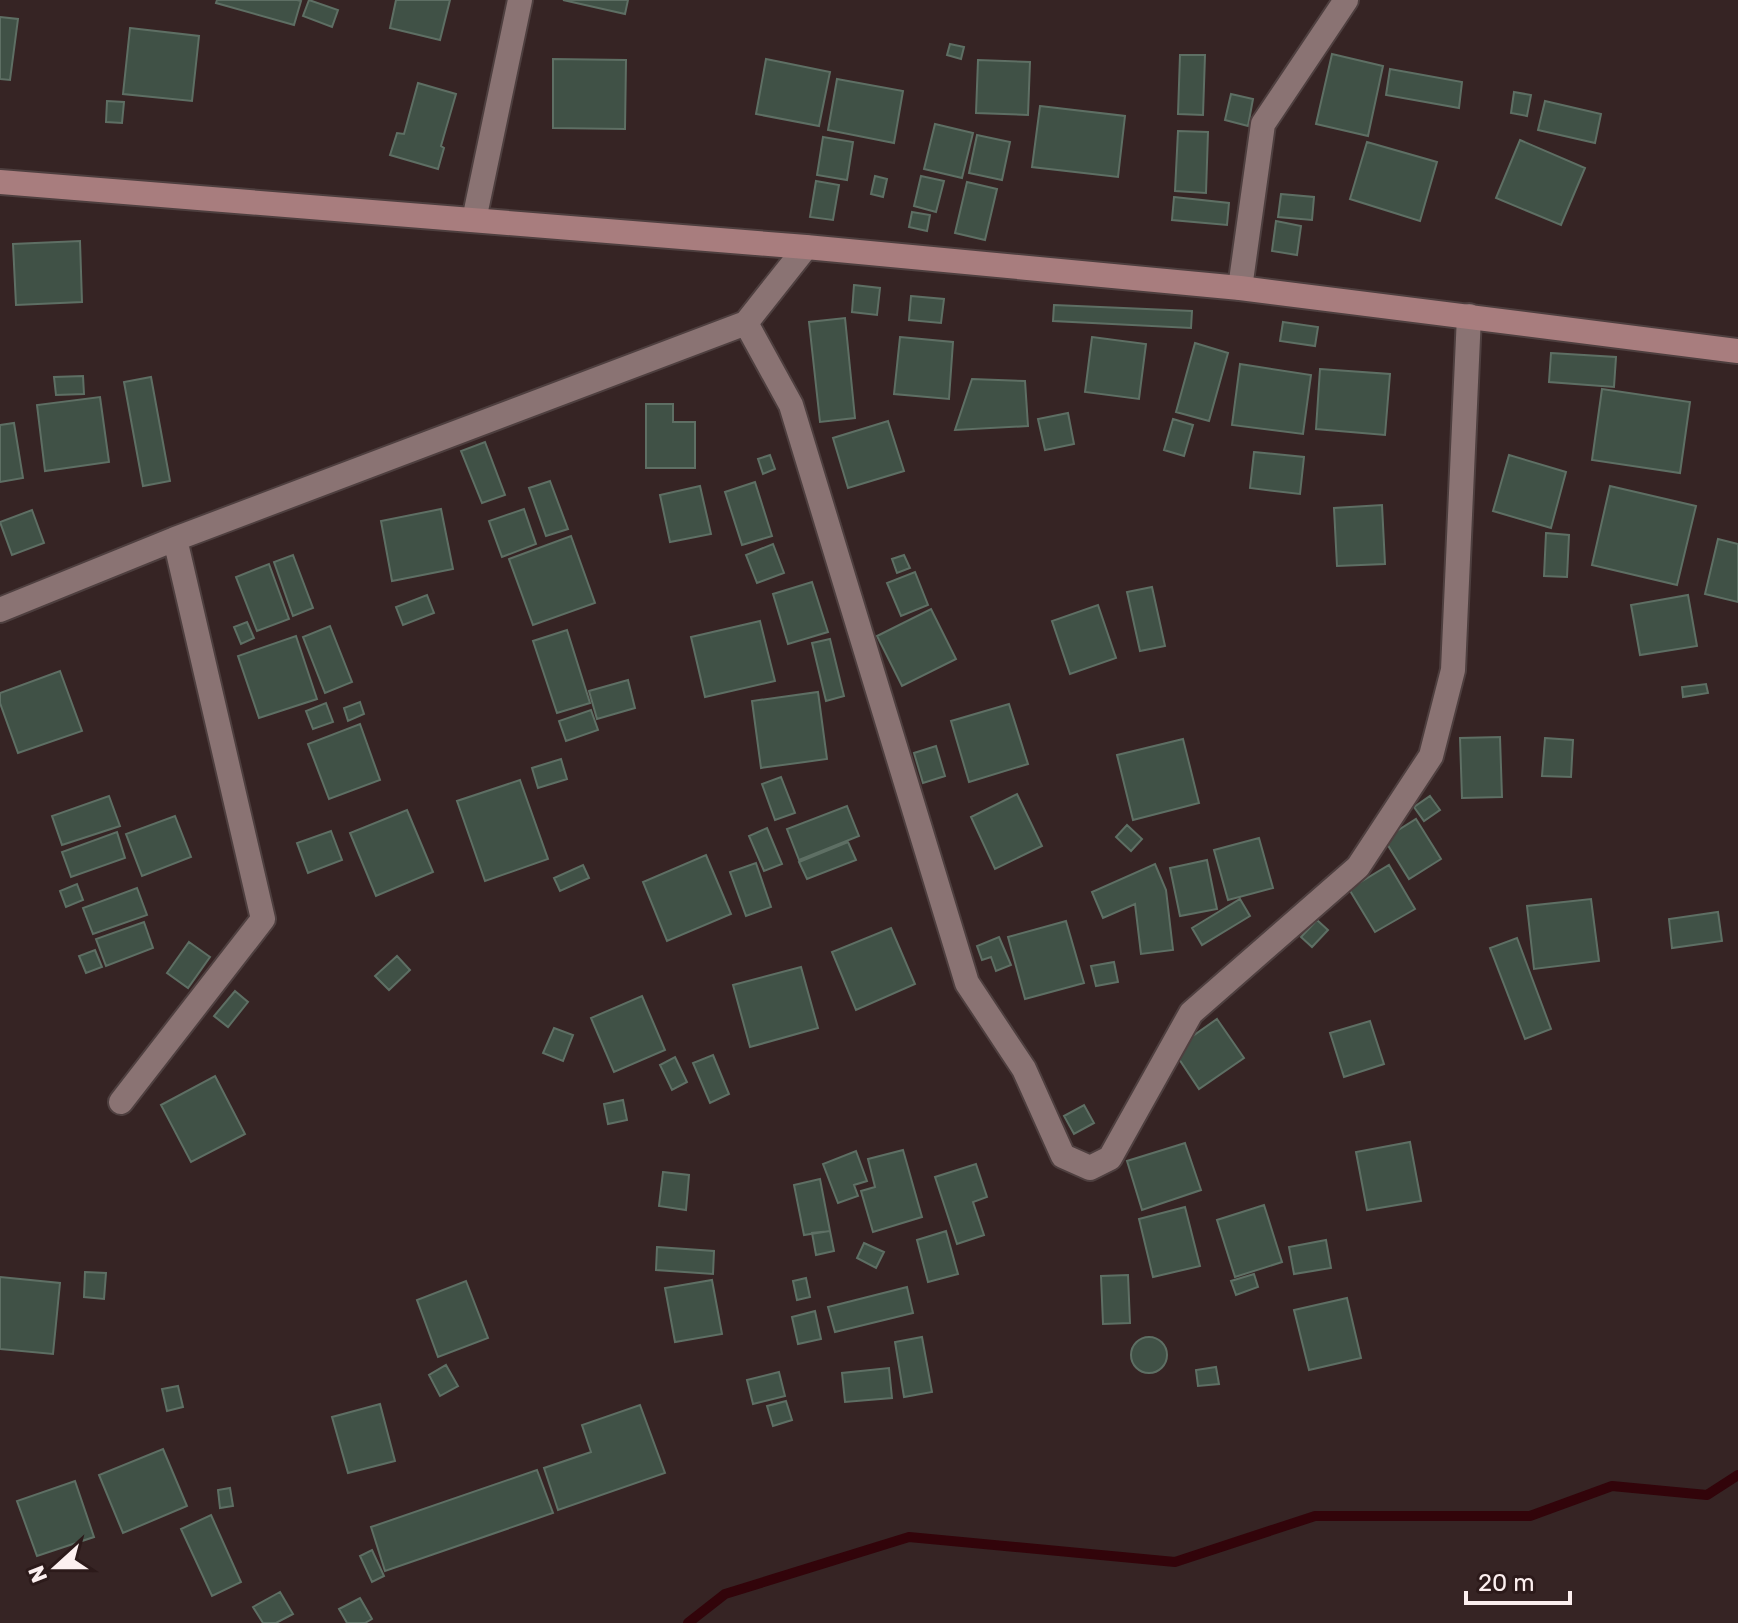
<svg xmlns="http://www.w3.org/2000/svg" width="1738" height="1623" font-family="Rubik,sans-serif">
	<rect width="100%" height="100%" fill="#362424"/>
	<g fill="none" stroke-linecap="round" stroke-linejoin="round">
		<!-- stream -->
		<path stroke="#32040a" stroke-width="10" d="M688 1623 725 1594 909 1537 1175 1562 1315 1516H1530L1612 1486 1707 1495 1738 1475"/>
	</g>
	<!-- building -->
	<path fill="#405146" stroke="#5e6f64" stroke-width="2" d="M217 0H297L301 1 294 25 216 3Z
		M309 0 338 10 332 27 303 16Z
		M396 0H450L440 40 390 28Z
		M563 0H628L625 14Z
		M0 17 18 19 10 80 0 79Z
		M130 28 199 36 192 101 123 94Z
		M950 44 964 47 961 59 947 55Z
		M1332 54 1383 66 1368 136 1316 124Z
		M1180 55H1205L1203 115 1178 114Z
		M553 59 626 60 625 129 553 128Z
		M766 59 830 72 819 126 756 114Z
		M978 60 1030 62 1028 115 976 113Z
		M1390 69 1462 82 1459 108 1386 95Z
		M837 79 903 91 894 143 828 130Z
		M418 83 456 94 441 146 444 148 438 169 390 155 397 133 404 134Z
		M1514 92 1531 95 1527 116 1511 113Z
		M1231 94 1253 99 1248 126 1225 120Z
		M107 101 124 102 122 123 106 122Z
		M1545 101 1601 114 1595 143 1538 130Z
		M1040 106 1125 116 1118 177 1032 167Z
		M935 124 973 133 962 178 924 169Z
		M1178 131 1208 132 1206 193 1175 191Z
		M977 135 1010 142 1002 180 969 173Z
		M823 137 853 142 847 180 817 175Z
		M1520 140 1585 168 1561 225 1496 198Z
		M1367 142 1437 162 1420 221 1350 199Z
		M875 176 887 179 883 197 871 194Z
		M921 176 944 181 936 212 914 206Z
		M816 181 839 185 833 220 810 217Z
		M967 182 997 189 985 240 955 233Z
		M1281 194 1314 197 1312 220 1278 217Z
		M1174 197 1229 203 1227 225 1172 220Z
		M912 212 930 215 927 231 909 227Z
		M1276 221 1301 226 1297 255 1272 251Z
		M80 241 82 302 16 305 13 244Z
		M854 285 880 288 877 315 852 312Z
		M911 296 944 299 941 323 909 320Z
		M1054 305 1192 311 1191 328 1053 321Z
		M845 318 855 418 820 422 809 322Z
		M1283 322 1318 327 1315 346 1280 341Z
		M900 337 953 342 949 399 894 394Z
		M1092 337 1146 344 1139 399 1085 392Z
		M1195 343 1228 353 1209 421 1176 412Z
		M1551 353 1616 357 1614 387 1549 382Z
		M1240 364 1311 375 1303 434 1232 425Z
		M1320 369 1390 374 1385 435 1316 429Z
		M83 376 84 394 56 395 54 377Z
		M151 377 170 481 143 486 124 382Z
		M972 379 1025 381 1028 426 955 430Z
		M1602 389 1690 402 1680 473 1592 460Z
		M100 397 109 462 45 471 37 405Z
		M646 404H673V422H695V468H646Z
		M1068 413 1074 444 1045 450 1038 419Z
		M1173 419 1193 425 1184 456 1164 450Z
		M888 421 904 471 848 488 833 438Z
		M14 423 23 478 0 482V425Z
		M485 442 505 495 482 503 461 451Z
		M1254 452 1304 457 1300 494 1250 488Z
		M770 455 775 469 763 474 758 459Z
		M1509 455 1566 472 1551 528 1493 511Z
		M550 481 568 529 546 536 529 488Z
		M755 482 772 536 742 545 725 492Z
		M700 486 711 534 670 542 660 495Z
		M1610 486 1696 506 1677 585 1592 565Z
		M1382 505 1385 564 1337 566 1334 508Z
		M441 509 453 569 392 581 381 521Z
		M524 509 536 544 502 557 489 521Z
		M32 510 44 543 12 555 0 522Z
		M1546 533 1569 535 1567 577 1544 576Z
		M571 536 595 603 533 625 509 559Z
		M1718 539 1738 544V602L1705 594Z
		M773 544 784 573 757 583 746 555Z
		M293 555 313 608 293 616 274 562Z
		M904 555 910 568 897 573 892 559Z
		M269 564 289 619 257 631 236 577Z
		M915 572 928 605 901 616 887 583Z
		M812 582 828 632 788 644 773 594Z
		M1152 587 1165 646 1140 651 1127 592Z
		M427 595 434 613 403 625 396 607Z
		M1688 595 1697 646 1640 655 1631 605Z
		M1098 605 1116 658 1070 674 1052 621Z
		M931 609 956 659 902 686 877 636Z
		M760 621 775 681 705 697 691 637Z
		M247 622 254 638 241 644 234 627Z
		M330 626 352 682 325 693 303 637Z
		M567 630 590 703 557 713 533 641Z
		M296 636 317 699 259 718 238 656Z
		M830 639 844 696 826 701 812 643Z
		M60 671 82 731 18 753 0 703V693Z
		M628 680 635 708 597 719 589 691Z
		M1706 684 1708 693 1683 697 1682 687Z
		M818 692 827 759 761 768 752 701Z
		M360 702 364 714 348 721 344 708Z
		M326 703 333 722 313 729 306 711Z
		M1009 704 1028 764 969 782 951 721Z
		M591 710 598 730 566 741 559 721Z
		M360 724 380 780 329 799 308 744Z
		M1500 737 1502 797 1462 798 1460 738Z
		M1545 738 1573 740 1571 777 1542 776Z
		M1183 739 1199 803 1133 820 1117 755Z
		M936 746 945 776 923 783 914 753Z
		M561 759 567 779 538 788 532 768Z
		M781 777 795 813 775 820 762 784Z
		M520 780 548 859 485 881 457 801Z
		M1017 794 1042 846 995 869 971 817Z
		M109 796 120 826 62 845 52 816Z
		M1430 796 1440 810 1424 821 1414 807Z
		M847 806 859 836 799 860 787 829Z
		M407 810 433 872 376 896 350 833Z
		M175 816 191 857 142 876 126 834Z
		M1416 819 1441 859 1409 879 1384 839Z
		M1127 825 1142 839 1131 851 1116 837Z
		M767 828 782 864 764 871 749 836Z
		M331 831 342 860 308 873 297 843Z
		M117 832 125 858 71 877 62 852Z
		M1259 838 1273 888 1228 900 1214 850Z
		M848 842 856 860 807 879 799 862Z
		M706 855 731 914 667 941 643 882Z
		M1207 860 1217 909 1180 916 1170 868Z
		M756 863 771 907 746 916 730 872Z
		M1155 864 1166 890 1173 950 1141 954 1135 904 1103 918 1092 892Z
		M583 865 589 878 560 891 554 878Z
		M1389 865 1415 909 1375 932 1349 889Z
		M77 884 83 900 66 907 60 891Z
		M137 888 147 915 93 934 83 908Z
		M1240 899 1250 916 1202 945 1192 928Z
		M1591 899 1599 961 1534 969 1527 906Z
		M1718 912 1722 941 1672 948 1669 919Z
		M1317 920 1328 930 1312 947 1301 937Z
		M1066 921 1084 983 1025 999 1008 937Z
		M144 922 153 948 106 966 96 939Z
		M891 928 915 984 856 1010 832 952Z
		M999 937 1011 965 996 971 991 957 982 960 977 946Z
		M1517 938 1551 1029 1525 1039 1490 948Z
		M189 942 210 957 188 988 167 973Z
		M95 950 102 967 86 973 79 956Z
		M397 956 410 970 389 990 375 976Z
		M1114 962 1118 982 1096 986 1091 966Z
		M801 967 818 1028 750 1047 733 985Z
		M235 991 248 1002 228 1027 214 1016Z
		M642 996 665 1050 614 1072 591 1018Z
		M1217 1019 1244 1058 1199 1089 1173 1050Z
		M1370 1021 1384 1064 1344 1077 1330 1033Z
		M554 1028 573 1035 563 1061 543 1053Z
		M713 1055 729 1094 710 1103 693 1063Z
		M675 1057 687 1082 672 1090 660 1065Z
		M215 1076 245 1134 191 1162 161 1105Z
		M623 1100 627 1120 608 1124 604 1104Z
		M1084 1105 1094 1123 1074 1134 1064 1116Z
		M1410 1142 1421 1201 1367 1210 1356 1152Z
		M1185 1143 1201 1190 1142 1210 1127 1161Z
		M903 1150 922 1217 873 1232 861 1191 875 1187 868 1159Z
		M856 1151 867 1181 854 1185 858 1196 838 1203 823 1164Z
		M976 1164 987 1197 973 1202 984 1235 957 1244 935 1177Z
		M663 1172 689 1175 686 1210 659 1206Z
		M820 1179 830 1231 804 1235 794 1185Z
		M1264 1205 1282 1262 1235 1277 1217 1220Z
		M1185 1207 1200 1266 1153 1277 1139 1219Z
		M830 1231 834 1251 816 1255 812 1233Z
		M946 1231 958 1274 928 1282 917 1240Z
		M1326 1240 1331 1268 1294 1274 1289 1247Z
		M864 1243 884 1252 876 1268 857 1258Z
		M657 1247 714 1251 713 1274 656 1270Z
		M85 1272 106 1273 104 1299 84 1297Z
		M1254 1274 1258 1287 1236 1295 1231 1281Z
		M1128 1275 1130 1323 1103 1324 1101 1276Z
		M0 1277 60 1283 53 1354 0 1349Z
		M806 1278 810 1297 797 1300 793 1281Z
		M712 1280 722 1334 675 1342 665 1288Z
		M466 1281 488 1338 438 1357 417 1300Z
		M907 1287 913 1313 835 1332 828 1307Z
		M1347 1298 1361 1358 1309 1370 1294 1310Z
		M815 1311 821 1339 798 1344 792 1317Z
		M1131 1355a18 18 0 1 1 36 0a18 18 0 1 1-36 0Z
		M922 1337 932 1392 904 1397 895 1342Z
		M446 1365 458 1386 440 1396 429 1375Z
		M1216 1367 1219 1384 1198 1386 1196 1370Z
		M889 1368 892 1398 845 1402 842 1373Z
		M779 1372 785 1396 753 1404 747 1380Z
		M178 1386 183 1407 167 1411 162 1389Z
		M786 1401 792 1420 773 1426 767 1406Z
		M380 1404 395 1461 348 1473 332 1417Z
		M640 1405 665 1473 558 1510 544 1468 591 1452 582 1425Z
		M163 1449 187 1506 123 1533 99 1475Z
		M537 1470 553 1513 385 1571 371 1527Z
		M75 1481 94 1537 37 1556 17 1501Z
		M230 1488 233 1506 220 1508 218 1490Z
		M211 1515 241 1582 212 1596 181 1529Z
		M372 1550 384 1576 372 1582 360 1556Z
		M280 1592 293 1614 276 1623H263L253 1607Z
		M360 1598 372 1619 365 1623H347L339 1609Z"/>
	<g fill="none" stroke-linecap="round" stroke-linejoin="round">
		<defs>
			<path id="street" d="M474 220 520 0
				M1240 288 1263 124 1346 0
				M746 323 791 405 967 983 1024 1069 1063 1156 1090 1168 1110 1158 1191 1013 1358 867 1431 756 1453 670 1469 316
				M0 610 175 539 746 323 806 247
				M121 1102 263 919 175 539"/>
			<path id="secondary" d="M0 182 806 247 1240 288 1738 351"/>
		</defs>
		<!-- street casing -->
		<use href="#street" stroke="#4e3f3f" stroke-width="28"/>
		<!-- secondary casing -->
		<use href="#secondary" stroke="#4e3f3f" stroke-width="28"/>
		<!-- street -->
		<use href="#street" stroke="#8a7373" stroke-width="24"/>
		<!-- secondary -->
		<use href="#secondary" stroke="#a87d7e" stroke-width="24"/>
	</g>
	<!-- north arrow -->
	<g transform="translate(56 1567) rotate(249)" stroke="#2c1a1a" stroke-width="6" paint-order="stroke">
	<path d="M0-6L14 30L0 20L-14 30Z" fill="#fcefef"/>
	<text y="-12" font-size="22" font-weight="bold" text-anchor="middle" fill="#fcefef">N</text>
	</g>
	<!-- scale -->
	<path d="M1466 1591v12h104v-12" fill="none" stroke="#fcefef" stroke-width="4"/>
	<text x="1478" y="1591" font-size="24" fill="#fcefef" stroke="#2c1a1a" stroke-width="6" paint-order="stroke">20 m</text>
</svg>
